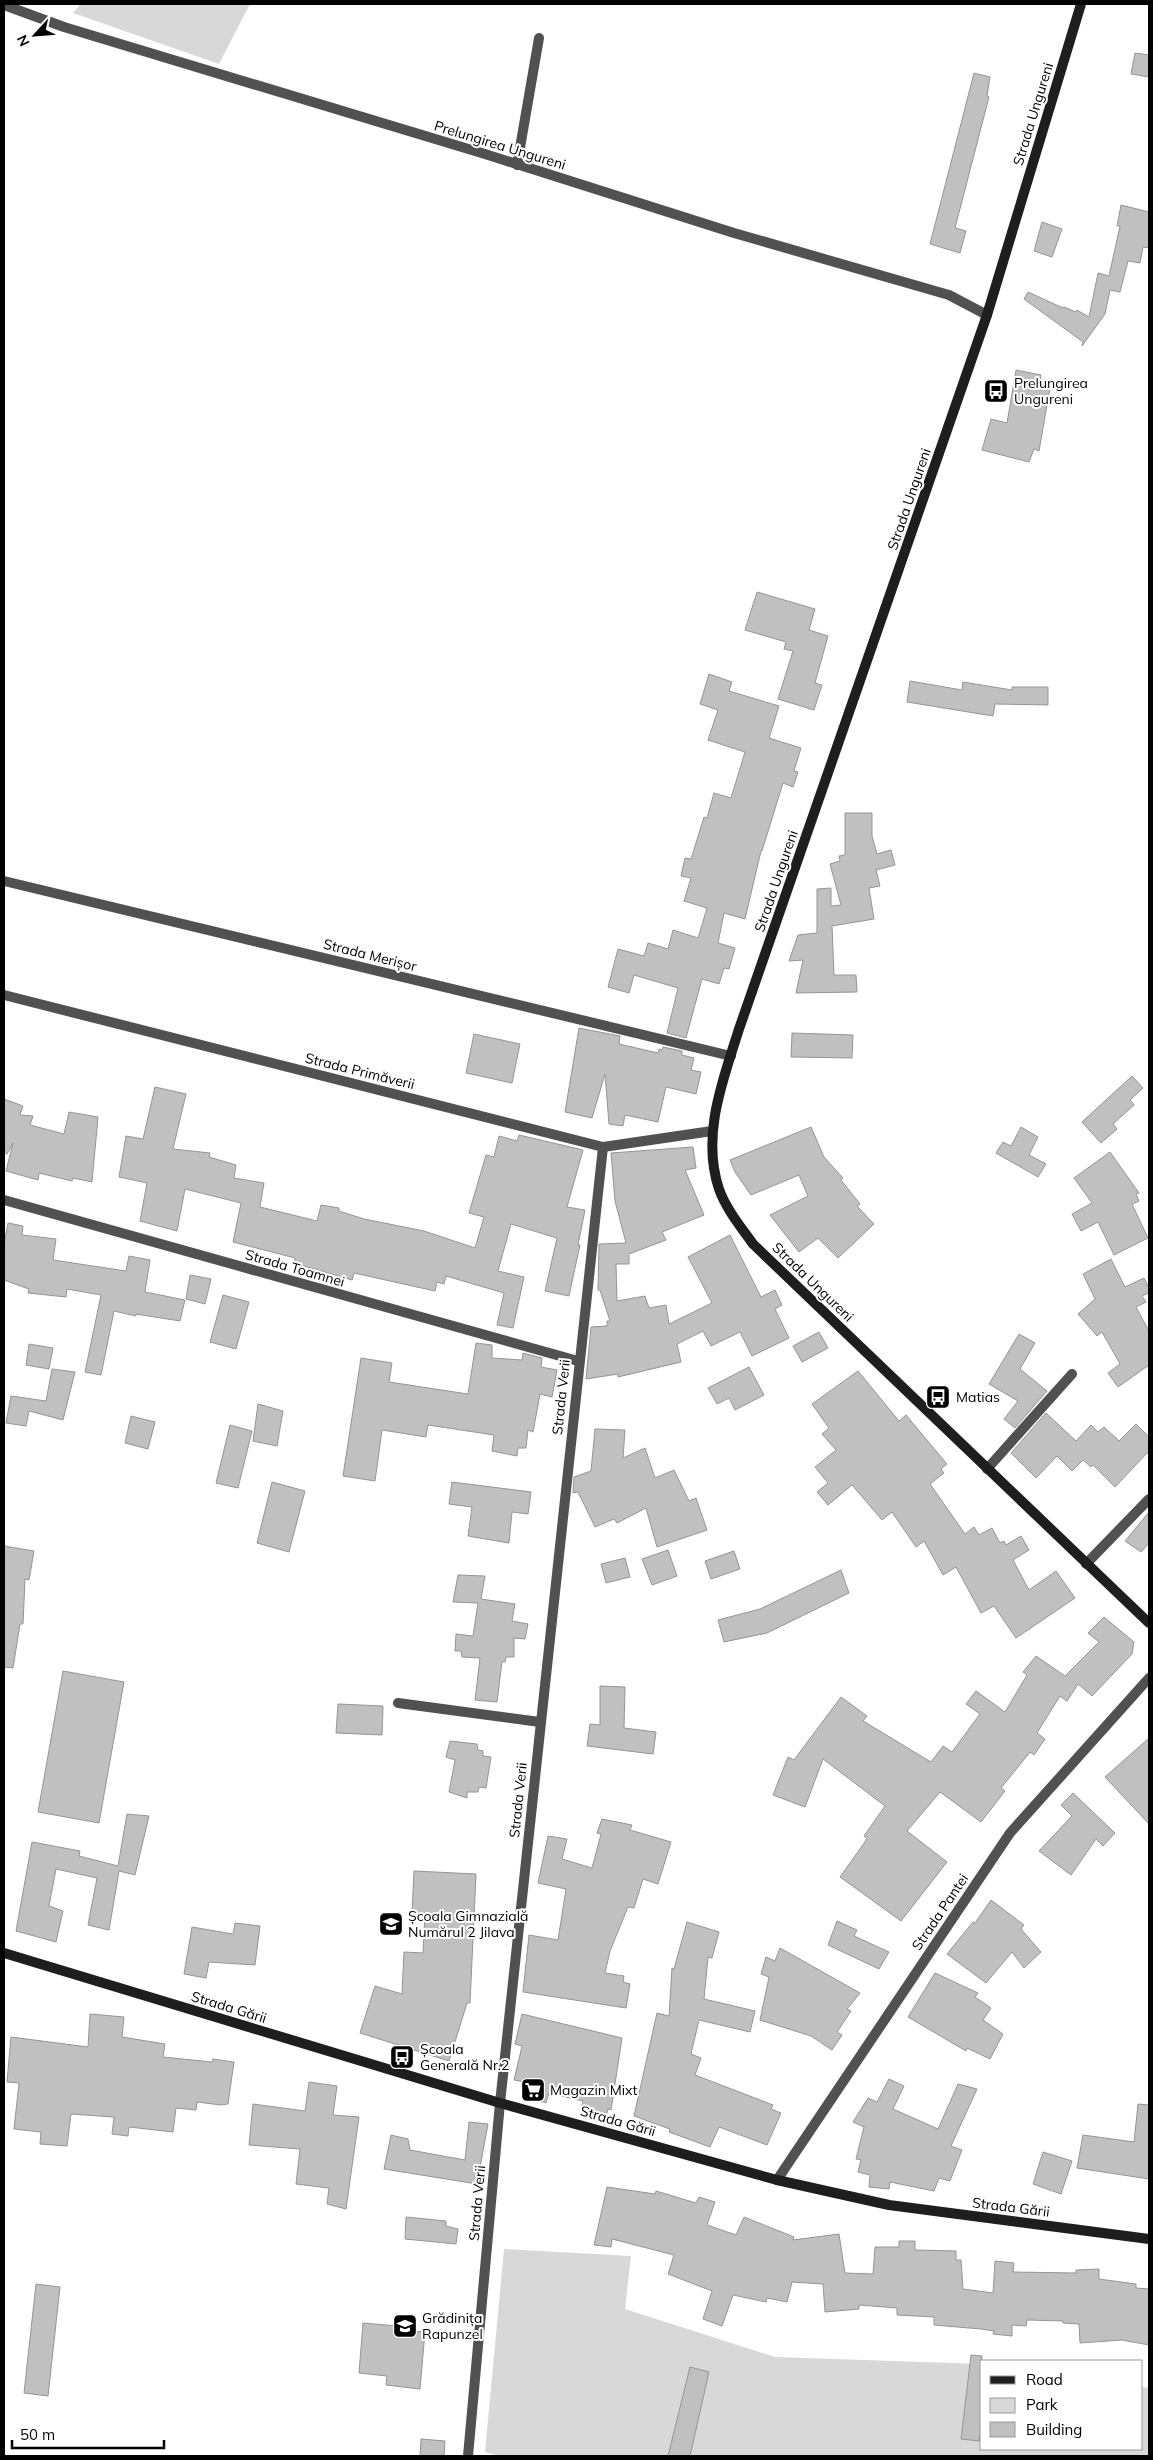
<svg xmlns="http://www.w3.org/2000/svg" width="1153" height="2460" font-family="Mulish,sans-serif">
	<rect width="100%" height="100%" fill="#fff"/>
	<!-- green -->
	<path fill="#d8d8d8" d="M81 4H250L219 64 73 13Z
		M504 2249 631 2256 625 2309 775 2357 982 2364V2449H1142V2387L1149 2388V2456H499L485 2452Z"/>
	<!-- building -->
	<path fill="#c0c0c0" stroke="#959595" d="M1135 53 1149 55V77L1131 74Z
		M974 73 990 77 987 96 989 97 955 228 966 231 960 253 930 244Z
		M1121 205 1149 212V248L1143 247 1140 263 1128 261 1120 292 1110 290 1105 314 1082 346 1083 342 1024 299 1028 292 1063 308 1064 307 1076 312 1077 310 1089 317 1098 273 1109 276 1120 226H1117Z
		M1042 222 1062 229 1052 257 1034 251Z
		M1016 370 1041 375 1039 386 1050 388 1039 451 1034 449 1029 462 982 450 991 419 1007 423Z
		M757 592 815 609 809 630 828 636 815 683 822 685 814 710 778 699 793 651 784 649 786 642 745 630Z
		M709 674 732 682 729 691 779 706 769 738 801 748 794 771 798 772 793 787 783 783 762 851H761L745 919 724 913 718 943 735 948 729 969 724 968 719 984 702 979 686 1038 667 1033 678 988 634 975 629 993 608 987 618 949 644 956 648 943 668 949 673 930 698 938 707 908 684 901 691 878 681 876 685 858 691 859 704 817 707 818 714 793 731 798 745 752 708 740 718 710 700 704Z
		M910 681 962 690 963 682 1012 690V687H1048V705L995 704 993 716 907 702Z
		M845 813H872V836L877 854 891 850 895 865 876 870 880 886 869 888 874 919 832 926 834 975H856L857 992 796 993 803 960 789 961 798 935 817 933V889L831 888V906L841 905 830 864 840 861 839 856 845 855Z
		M579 1028 620 1036 619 1044 658 1053 659 1049 662 1050 663 1047 682 1051V1055L694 1058 691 1070 701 1072 696 1094 666 1087 658 1122 625 1115 623 1126 609 1124 605 1074 592 1118 565 1112Z
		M792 1033 853 1035 852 1058 791 1057Z
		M474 1034 520 1044 512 1083 466 1073Z
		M1132 1076 1143 1088 1130 1100 1134 1105 1113 1124 1117 1129 1101 1143 1082 1122Z
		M155 1087 186 1094 173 1149 210 1153 209 1157 236 1165 234 1178 264 1183 260 1207 317 1221 321 1205 339 1208V1211L364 1219 424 1231 475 1248 484 1217 469 1213 486 1155 494 1157 499 1136 517 1141 519 1135 583 1150 567 1207 585 1210 578 1245H580L569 1296 545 1291 557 1238 511 1224 498 1271 524 1277 513 1328 497 1325 504 1293 446 1276 444 1284 437 1282 435 1291 354 1273 352 1280 294 1263 295 1258 233 1242 241 1203 185 1189 177 1231 140 1221 147 1183 119 1177 126 1136 143 1139Z
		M4 1099 23 1106 20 1115 33 1116 30 1125 64 1134 69 1112 98 1117 92 1182 73 1178 72 1181 39 1173 38 1180 6 1171 13 1143 7 1154 4 1153Z
		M811 1127 824 1157 843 1178 841 1180 860 1204 857 1206 874 1224 838 1258 818 1238 799 1252 770 1215 808 1196 799 1175 751 1195 735 1172 730 1160Z
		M1021 1127 1038 1137 1029 1155 1046 1164 1038 1177 996 1153 1003 1142 1011 1146Z
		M693 1147 696 1168 685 1170 704 1215 662 1232 666 1240 629 1254V1264H616L617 1301 645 1296 649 1308 666 1305 669 1324 712 1303 688 1257 730 1235 761 1297 775 1290 782 1305 775 1309 789 1338 752 1356 740 1332 711 1346 703 1331 677 1344 681 1362 618 1377V1374L586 1379 591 1327 607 1326V1321H610L600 1290H598L599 1244 626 1243 615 1201 611 1153Z
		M1110 1152 1139 1193 1136 1194 1139 1201 1132 1204 1148 1238 1114 1255 1098 1222 1081 1231 1072 1214 1092 1203 1074 1178Z
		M8 1223 23 1226 22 1235 56 1239 53 1260 126 1271 129 1256 150 1260 145 1292 185 1300 180 1321 136 1314V1316L114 1311 101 1375 85 1372 101 1295 67 1289 66 1297 28 1293 29 1289 4 1280V1244Z
		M1111 1259 1125 1287 1144 1278 1149 1288V1293L1142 1296 1146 1302 1136 1307 1149 1331V1365L1118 1387 1108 1373 1120 1364 1102 1332 1097 1336 1078 1314 1095 1299 1083 1274Z
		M190 1275 211 1279 205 1304 186 1299Z
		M223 1295 249 1302 236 1349 210 1342Z
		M819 1332 828 1348 802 1362 793 1346Z
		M1019 1334 1035 1343 1020 1369 1047 1391 1015 1428 1004 1419 1018 1401 989 1384Z
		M476 1343 492 1345V1358L522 1360 523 1353 542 1358 541 1367 557 1370 552 1397 540 1394 533 1432 528 1430 526 1448H518L517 1456 492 1451 494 1435 428 1425 426 1437 382 1430 375 1481 343 1476 361 1358 392 1363 389 1382 468 1394Z
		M29 1344 53 1348 49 1369 26 1365Z
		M749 1367 764 1395 735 1410 729 1398 717 1404 708 1388Z
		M52 1369 75 1372 63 1420 29 1411 26 1426 6 1423 11 1396 46 1401Z
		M858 1371 899 1421 906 1415 947 1464 941 1469 944 1473 930 1484 965 1534 974 1527 979 1535 992 1528 1000 1543 1004 1541 1006 1545 1021 1536 1029 1550 1013 1560 1029 1590 1056 1571 1075 1598 1016 1638 994 1606 981 1613 956 1567 943 1575 924 1541 916 1547 892 1512 882 1520 852 1485 828 1505 817 1492 828 1483 815 1467 836 1450 822 1434 829 1428 812 1404Z
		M258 1404 283 1411 277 1446 253 1441Z
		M1046 1413 1076 1441 1091 1425 1098 1432 1104 1427 1119 1441 1136 1424 1149 1437V1451L1115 1487 1093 1465 1091 1467 1083 1460 1072 1471 1057 1456 1036 1478 1011 1453Z
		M131 1416 155 1422 148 1449 125 1443Z
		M230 1425 252 1431 238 1488 216 1483Z
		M595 1429 625 1430 623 1458 645 1448 655 1478 674 1470 689 1501 696 1498 707 1530 657 1547 646 1508 617 1523 614 1519 595 1527 578 1492 573 1493 574 1477 591 1471Z
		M272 1482 305 1491 289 1552 257 1543Z
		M452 1482 531 1492 528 1514 512 1512 509 1543 468 1536 472 1507 449 1504Z
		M1149 1512V1543L1141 1552 1125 1541Z
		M4 1546 34 1551 29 1580 25 1579 23 1624H20L13 1668 4 1667Z
		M668 1550 677 1576 652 1585 642 1559Z
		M734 1551 740 1569 711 1579 705 1561Z
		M625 1558 630 1577 606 1583 601 1564Z
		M841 1570 849 1593 767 1633 724 1642 718 1620 760 1609Z
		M458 1575 485 1576 481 1599 515 1604 512 1621 528 1624 525 1639 514 1638V1657H506L505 1662H502L497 1702 475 1700 480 1658 462 1657 461 1651H455L456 1634 473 1636 478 1603 453 1602Z
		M1104 1617 1134 1642 1132 1654 1092 1696 1078 1684 1067 1701 1060 1696 1037 1733 1045 1739 1034 1755 1030 1752 1001 1788 1005 1791 981 1822 940 1792 907 1831 947 1862 901 1921 840 1877 867 1839 864 1836 885 1806 823 1759 805 1807 773 1795 788 1757 794 1760 841 1697 867 1716 863 1721 931 1762 943 1746 952 1752 980 1714 966 1704 976 1691 1005 1712 1027 1675 1023 1672 1036 1656 1065 1676 1099 1642 1088 1633Z
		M63 1671 124 1682 99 1823 38 1812Z
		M600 1686 625 1687 624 1728 656 1732 653 1754 587 1746 590 1724 600 1725Z
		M338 1704 383 1706 382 1735 336 1733Z
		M1149 1738V1824L1105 1777Z
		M450 1741 477 1744 478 1750 483 1751V1756L491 1757 486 1788 479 1787 478 1792H467V1798L449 1792 455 1760 446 1757Z
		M1073 1793 1115 1833 1103 1846 1096 1839 1071 1875 1039 1851 1072 1816 1061 1805Z
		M127 1814 149 1816 135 1875 119 1871 109 1930 88 1925 97 1878 56 1869 49 1906 63 1911 56 1942 16 1931 32 1842 80 1851 79 1856 118 1866Z
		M602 1819 632 1825 630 1830 671 1842 658 1884 643 1879 634 1908 628 1907 610 1951 605 1973 624 1976 623 1982 630 1984 626 2008 523 1992 529 1935 558 1940 566 1889 538 1883 548 1836 567 1839 562 1859 592 1868 601 1834 597 1833Z
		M414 1871 476 1874 470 2003H467L449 2061 360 2033 375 1986 402 1994 404 1952 423 1953 425 1913 412 1912Z
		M991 1900 1024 1925 1021 1929 1041 1952 1024 1968 1012 1952 986 1983 947 1954 973 1922 975 1923Z
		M837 1921 857 1930 854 1936 889 1952 879 1969 828 1945Z
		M687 1922 719 1932 712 1958 708 1957 704 1999 755 2011 750 2032 699 2020 691 2054 701 2058 695 2075 773 2105 771 2109 781 2113 767 2145 719 2127 710 2147 669 2132 670 2129 634 2116 657 2013 669 2016 672 1968 674 1969Z
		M235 1923 260 1926 255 1965 209 1962 206 1978 184 1974 192 1927 233 1934Z
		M780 1948 860 1993 847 2009 851 2011 837 2032 842 2035 832 2050 811 2036 760 2020 769 1977 761 1974 766 1957 775 1961Z
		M935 1973 978 1993 975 1997 991 2008 983 2020 1003 2034 990 2059 967 2048 966 2051 908 2017Z
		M90 2014 124 2017 122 2037 165 2044 163 2057 212 2062 213 2059 234 2062 228 2104 221 2105 197 2102 196 2110 176 2108 173 2132 129 2127 128 2136 112 2134 114 2117 71 2114 67 2146 40 2144 41 2132 14 2129 19 2083 7 2082 11 2037 88 2047Z
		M522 2014 622 2038 611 2110 608 2109 606 2116 581 2109 583 2101 549 2093 546 2103 523 2095 525 2082 514 2080 522 2046 515 2044Z
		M889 2079 904 2086 893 2109 938 2129 958 2084 977 2089 951 2146 962 2150 950 2181 939 2178 934 2191 890 2182 889 2189 869 2187 870 2175 858 2172 861 2160 856 2159 864 2127 853 2122 868 2098 877 2102Z
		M309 2082 337 2086 333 2115 359 2117 346 2209 327 2204 329 2188 296 2184 300 2149 249 2145 253 2104 305 2111Z
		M1138 2104 1149 2105V2179L1077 2168 1083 2135 1134 2142Z
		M469 2122 488 2124 477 2184 384 2169 391 2135 408 2139 410 2150 465 2160Z
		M1043 2152 1072 2161 1061 2194 1033 2184Z
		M607 2187 655 2194 656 2191 696 2203 699 2197 715 2202 707 2225 736 2235 744 2217 794 2237 793 2240 839 2234 845 2273 873 2274 875 2247H899V2241H915V2250L956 2251V2260H961L963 2289 993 2293 995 2261 1014 2263 1013 2272 1076 2273V2270L1099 2269V2279L1136 2284V2288L1149 2289V2345L1122 2340 1080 2343 1079 2324 1063 2323V2321L1027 2320 1026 2326 1012 2325V2336L993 2334 994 2331 981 2329 934 2325V2317L897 2315V2308L859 2305V2309L825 2312 823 2284 792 2282 787 2302 767 2298 766 2302 733 2295 722 2326 703 2319 712 2291 668 2274 674 2255 612 2239 611 2247 594 2245Z
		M406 2217 446 2221V2226L458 2229 456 2244 405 2239Z
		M36 2284 60 2287 48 2396 24 2393Z
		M363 2323 398 2326 397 2330 425 2332 420 2389 386 2385 387 2376 359 2373Z
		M971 2355 982 2356V2416L979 2441 961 2439Z
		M690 2367 709 2372 690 2456H668Z
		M421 2439 445 2441 444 2456H420Z"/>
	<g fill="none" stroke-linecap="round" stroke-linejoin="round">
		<!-- street -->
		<path stroke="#515151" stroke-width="10" d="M4 5 64 27 485 154 734 233 949 295 987 315
			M517 165 539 38
			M4 881 731 1056
			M4 995 603 1147 712 1131
			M4 1200 578 1361
			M987 1469 1072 1374
			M1086 1564 1149 1499
			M398 1703 540 1722
			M777 2180 1010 1833 1149 1678
			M468 2456 500 2103 603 1147"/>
		<!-- secondary -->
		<path stroke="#1e1e1e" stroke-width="10" d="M1081 4 987 315 739 1029C723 1080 701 1135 719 1189 726 1209 741 1227 753 1244L1149 1623
			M4 1953 500 2103 777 2180 889 2205 1149 2239"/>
	</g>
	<!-- icons -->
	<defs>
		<symbol id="bus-square" viewBox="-11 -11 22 22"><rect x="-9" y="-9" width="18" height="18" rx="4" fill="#000" stroke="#fff"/><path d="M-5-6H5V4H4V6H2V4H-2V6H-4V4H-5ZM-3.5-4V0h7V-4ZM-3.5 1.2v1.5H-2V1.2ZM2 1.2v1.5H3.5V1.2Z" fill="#fff"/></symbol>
		<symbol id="school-square" viewBox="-11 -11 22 22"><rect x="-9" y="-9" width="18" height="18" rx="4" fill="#000" stroke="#fff"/><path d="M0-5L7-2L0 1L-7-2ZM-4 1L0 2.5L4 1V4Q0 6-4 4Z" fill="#fff"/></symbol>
		<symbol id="supermarket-square" viewBox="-11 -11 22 22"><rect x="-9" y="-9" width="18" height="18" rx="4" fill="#000" stroke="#fff"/><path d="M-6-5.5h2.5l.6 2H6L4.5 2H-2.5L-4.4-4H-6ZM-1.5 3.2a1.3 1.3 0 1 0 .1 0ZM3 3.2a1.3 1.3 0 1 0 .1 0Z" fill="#fff"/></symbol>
	</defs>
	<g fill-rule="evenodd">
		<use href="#bus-square" x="982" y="377" width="28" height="28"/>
		<use href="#bus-square" x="924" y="1383" width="28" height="28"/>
		<use href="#school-square" x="377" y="1910" width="28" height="28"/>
		<use href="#bus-square" x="388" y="2043" width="28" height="28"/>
		<use href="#supermarket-square" x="519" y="2076" width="28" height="28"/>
		<use href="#school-square" x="391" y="2312" width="28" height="28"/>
	</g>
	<g text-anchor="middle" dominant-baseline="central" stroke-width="4" stroke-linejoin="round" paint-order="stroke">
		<!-- street labels -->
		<g font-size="14" fill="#000" stroke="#fff">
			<text transform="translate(1033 114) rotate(-73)">Strada Ungureni</text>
			<text transform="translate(500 145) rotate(17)">Prelungirea Ungureni</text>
			<text transform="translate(909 499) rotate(-71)">Strada Ungureni</text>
			<text transform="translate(776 881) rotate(-71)">Strada Ungureni</text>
			<text transform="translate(370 955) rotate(14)">Strada Merișor</text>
			<text transform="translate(360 1071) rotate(14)">Strada Primăverii</text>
			<text transform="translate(295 1268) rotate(16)">Strada Toamnei</text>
			<text transform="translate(813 1282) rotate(44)">Strada Ungureni</text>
			<text transform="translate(561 1397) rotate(-84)">Strada Verii</text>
			<text transform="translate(518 1800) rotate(-84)">Strada Verii</text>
			<text transform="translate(940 1912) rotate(-56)">Strada Pantei</text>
			<text transform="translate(229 2007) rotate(17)">Strada Gării</text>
			<text transform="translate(618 2121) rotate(16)">Strada Gării</text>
			<text transform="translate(477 2203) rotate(-85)">Strada Verii</text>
			<text transform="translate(1011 2207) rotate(7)">Strada Gării</text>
		</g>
		<!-- poi labels -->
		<g font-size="14" fill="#000" stroke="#fff" text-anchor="start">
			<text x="1014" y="383">Prelungirea<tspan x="1014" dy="16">Ungureni</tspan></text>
			<text x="956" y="1397">Matias</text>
			<text x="408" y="1916">Școala Gimnazială<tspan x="408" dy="16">Numărul 2 Jilava</tspan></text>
			<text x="420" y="2049">Școala<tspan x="420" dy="16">Generală Nr.2</tspan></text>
			<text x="550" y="2090">Magazin Mixt</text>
			<text x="422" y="2318">Grădinița<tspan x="422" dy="16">Rapunzel</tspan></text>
		</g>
	</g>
	<!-- border -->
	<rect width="1153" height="2460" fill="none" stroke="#000000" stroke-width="10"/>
	<!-- legend -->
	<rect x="980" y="2360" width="162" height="90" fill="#ffffff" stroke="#999999"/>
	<rect x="990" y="2376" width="25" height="8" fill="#1e1e1e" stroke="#999999"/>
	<text x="1026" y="2385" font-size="15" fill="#000000">Road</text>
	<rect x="990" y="2398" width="25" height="15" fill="#d8d8d8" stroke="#999999"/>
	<text x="1026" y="2410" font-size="15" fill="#000000">Park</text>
	<rect x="990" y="2422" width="25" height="15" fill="#c0c0c0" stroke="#999999"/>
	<text x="1026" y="2435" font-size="15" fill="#000000">Building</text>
	<!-- north arrow -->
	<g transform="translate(35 35) rotate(244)" stroke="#ffffff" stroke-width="4" paint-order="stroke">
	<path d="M0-4L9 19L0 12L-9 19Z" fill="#000000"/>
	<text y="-8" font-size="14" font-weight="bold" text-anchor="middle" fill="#000000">N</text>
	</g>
	<!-- scale -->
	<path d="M12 2440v8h152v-8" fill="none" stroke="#000000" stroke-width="2.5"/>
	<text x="20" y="2440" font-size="15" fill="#000000" stroke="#ffffff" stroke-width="4" paint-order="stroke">50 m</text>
</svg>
